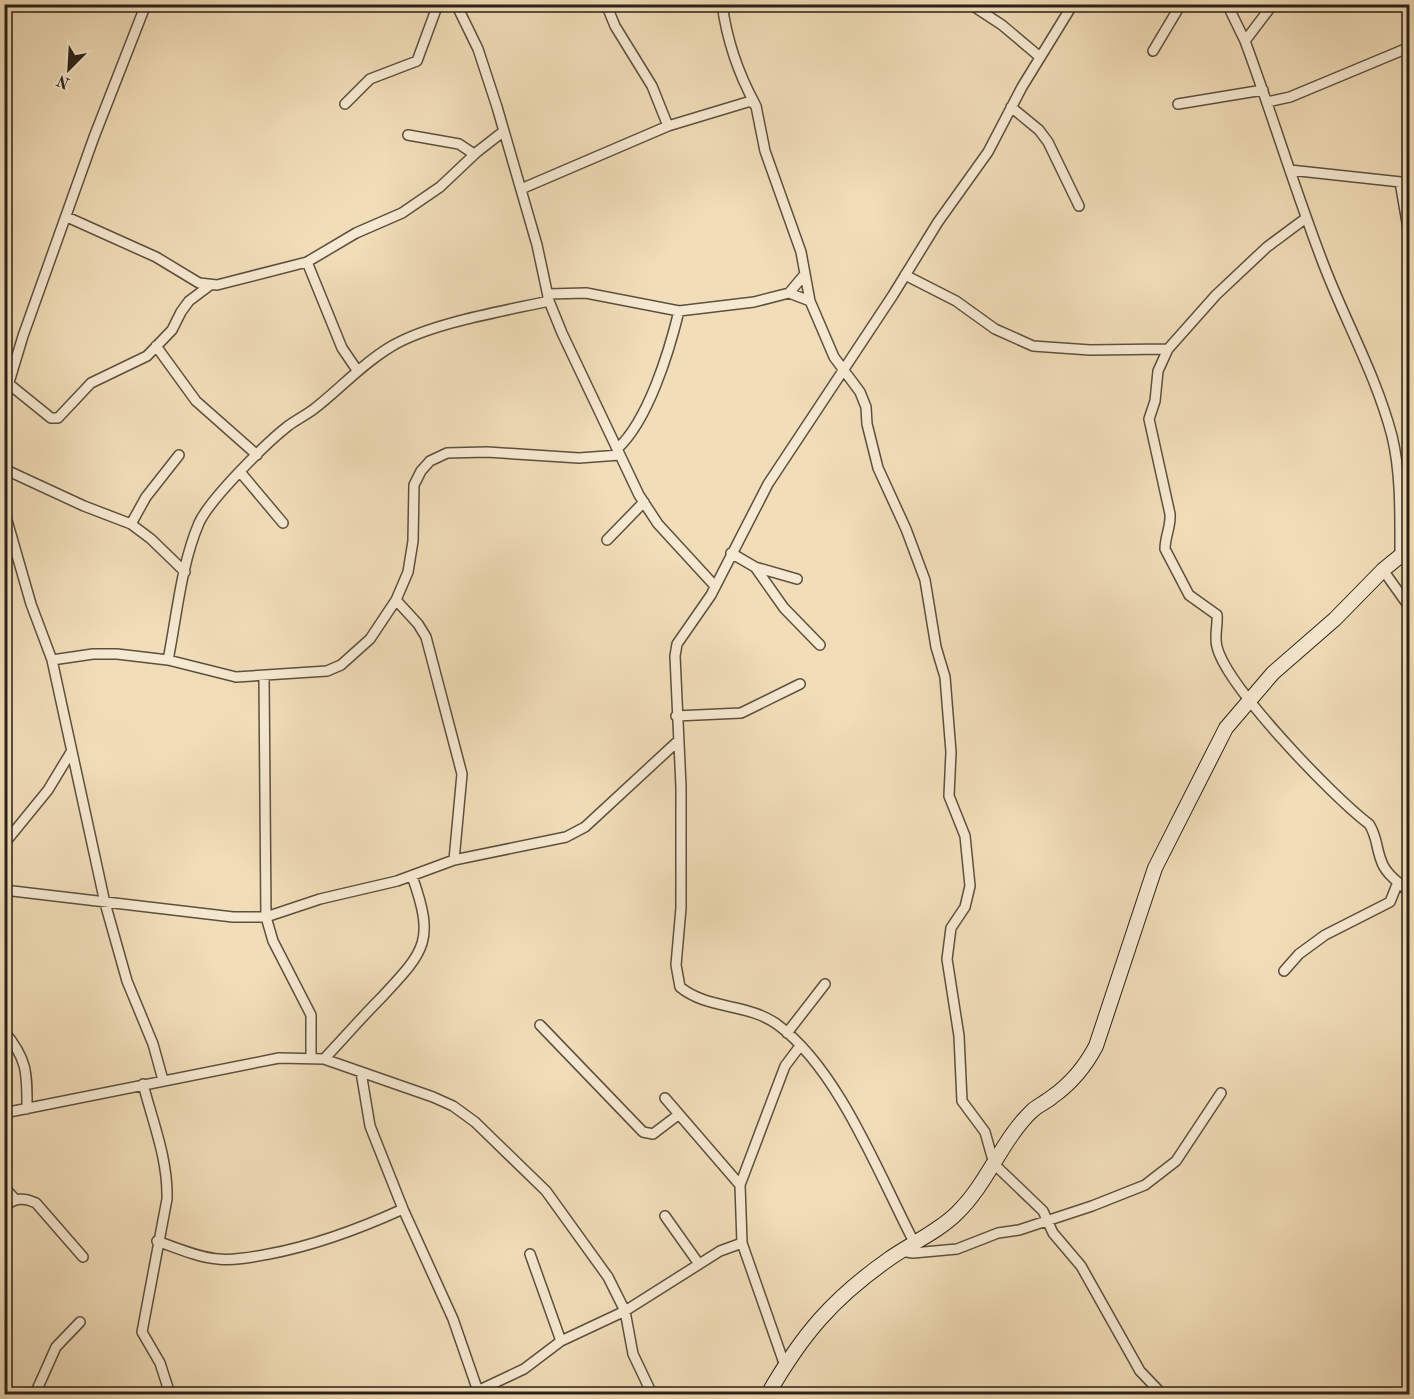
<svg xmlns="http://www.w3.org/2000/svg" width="1414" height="1399" font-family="'Old Standard TT',serif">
	<rect width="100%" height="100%" fill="#f1ddb8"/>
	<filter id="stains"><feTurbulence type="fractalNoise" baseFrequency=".00333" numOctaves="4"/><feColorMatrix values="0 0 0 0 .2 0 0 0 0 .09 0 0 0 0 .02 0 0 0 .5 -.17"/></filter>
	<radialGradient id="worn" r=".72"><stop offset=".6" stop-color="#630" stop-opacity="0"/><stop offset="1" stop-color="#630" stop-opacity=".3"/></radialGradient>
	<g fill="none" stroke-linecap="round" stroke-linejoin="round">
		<defs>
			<path id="street" d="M456 4 478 49 497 107 537 245 549 301 562 333 639 495 658 524 714 585
				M606 4 615 26 652 86 668 126
				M722 4C727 41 737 71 755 104
				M970 4 1002 25 1040 57
				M1227 4 1245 41C1272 114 1295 190 1323 263 1345 321 1376 375 1392 436 1401 473 1400 515 1400 553
				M1245 41 1273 4
				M1153 51 1181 4
				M1267 102 1290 97 1410 47
				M345 104 370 79 417 61 438 4
				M1178 104 1263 90
				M1011 107 1039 130 1048 142 1079 206
				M408 135 459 144 474 154
				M1290 170 1410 183
				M1400 182 1410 240
				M521 189 668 126 751 101 756 106 765 151 801 252 810 301
				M67 217 156 257 199 283 217 285 307 262 356 233 402 213 440 187 477 152 504 131
				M1306 218 1267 247 1216 295 1168 349 1158 371 1155 401 1149 419 1170 514C1171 527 1165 536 1165 549L1189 595 1217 615C1218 625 1214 636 1217 647 1227 687 1334 798 1369 824 1377 836 1376 847 1381 860 1385 874 1400 883 1410 893
				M307 262 342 348 357 370
				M905 275 956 301 995 329 1033 346 1090 350 1168 349
				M789 293 805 274
				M548 294 586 293 679 311 754 302 789 293 810 301 834 357 860 392 866 407 867 424 878 468 906 529 925 580 936 647 945 677 951 752 949 796 965 836 970 886 965 907 951 928 947 959 959 1036 962 1101 985 1132 994 1164 1043 1211 1053 1233 1081 1266 1140 1371 1162 1394
				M156 346 196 401 257 455
				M4 380 51 418H58L91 383 147 356 172 330 181 312 189 301 209 286
				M4 399 23 336 94 137 146 4
				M617 449C648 421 669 352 679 311
				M4 469 84 506 131 524 151 539 185 572
				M241 473 283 523
				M4 510 31 604 52 660 105 903 127 981 153 1044 163 1080
				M131 524 146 497 179 455
				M607 540 644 502
				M731 553 755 567 784 608 820 645
				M755 567 797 579
				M1383 570 1410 608
				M396 600 418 624 426 637 462 774 454 860
				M52 660 93 654H117L168 660 236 677 327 671 341 665 370 639 396 600 408 572 413 541 414 485 421 471 430 461 447 453 487 452 579 458 620 455
				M168 660C177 615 181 565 199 523 210 499 266 443 288 426 296 420 306 415 314 409 341 388 363 363 392 346 431 323 504 311 549 301
				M264 677 266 917 273 941 311 1015V1058
				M676 716 741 713 800 684
				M4 844 48 790 71 752
				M4 890 233 917H266L320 899 397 881 454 860 566 837 585 827 678 741
				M1284 971 1299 954 1325 935 1390 902 1398 882
				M540 1025 643 1132 653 1134 678 1115
				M4 1031C28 1060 27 1073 27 1109
				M787 1033 825 984
				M324 1059C343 1039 361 1018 381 998 426 950 435 941 412 876
				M361 1072 370 1126 403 1209 453 1319 479 1394
				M143 1084C153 1123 168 1159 167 1199L142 1332 160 1363 170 1394
				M665 1098 740 1185
				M4 1113 279 1058 324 1059 433 1097 453 1106 475 1122 546 1191 608 1277 625 1311 633 1354 652 1394
				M4 1187 15 1199
				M4 1206C16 1198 23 1197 36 1203L83 1257
				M665 1216 699 1264
				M157 1241C177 1248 197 1257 218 1259 234 1261 253 1257 269 1254 317 1245 359 1229 403 1209
				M914 1242C879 1175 839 1070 778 1025 749 1003 708 1010 680 987L676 965 681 908V787L675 656 677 644 711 595 768 484 893 295 938 222 988 152 1022 87 1073 4
				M900 1251 913 1253 957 1249 998 1233 1019 1230 1092 1206 1145 1185 1176 1161 1221 1093
				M530 1254 561 1341
				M785 1366 742 1243 740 1185 785 1066 800 1046
				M35 1394 56 1347 80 1322
				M471 1394 524 1369 561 1341 625 1311 720 1251 742 1243"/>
			<path id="secondary" d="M768 1394C802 1335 832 1299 889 1259 910 1244 938 1232 957 1213 988 1183 1002 1139 1033 1110 1039 1105 1046 1102 1052 1097 1072 1083 1085 1067 1096 1046L1155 868 1226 728 1273 673 1335 619 1383 570 1410 548"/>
		</defs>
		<!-- street casing -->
		<use href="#street" stroke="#5c503f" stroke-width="12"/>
		<!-- secondary casing -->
		<use href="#secondary" stroke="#2a2117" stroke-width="16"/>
		<!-- street -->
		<use href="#street" stroke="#f6e9d1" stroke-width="9"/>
		<!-- secondary -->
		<use href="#secondary" stroke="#f6e9d1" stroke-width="14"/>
	</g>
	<!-- margin -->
	<rect width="1414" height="1399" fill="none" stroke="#f1ddb8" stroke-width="24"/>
	<rect x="6" y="6" width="1402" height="1387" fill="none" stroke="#2a2117" stroke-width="3"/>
	<rect x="12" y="12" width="1390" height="1375" fill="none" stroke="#2a2117" stroke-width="1.5"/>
	<!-- north arrow -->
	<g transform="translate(69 69) rotate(204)" stroke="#f6e9d1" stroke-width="4.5" paint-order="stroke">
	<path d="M0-4.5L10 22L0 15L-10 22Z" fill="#2a2117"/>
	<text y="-9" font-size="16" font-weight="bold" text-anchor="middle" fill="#2a2117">N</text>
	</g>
	<rect width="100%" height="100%" filter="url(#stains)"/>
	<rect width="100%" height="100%" fill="url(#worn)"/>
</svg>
